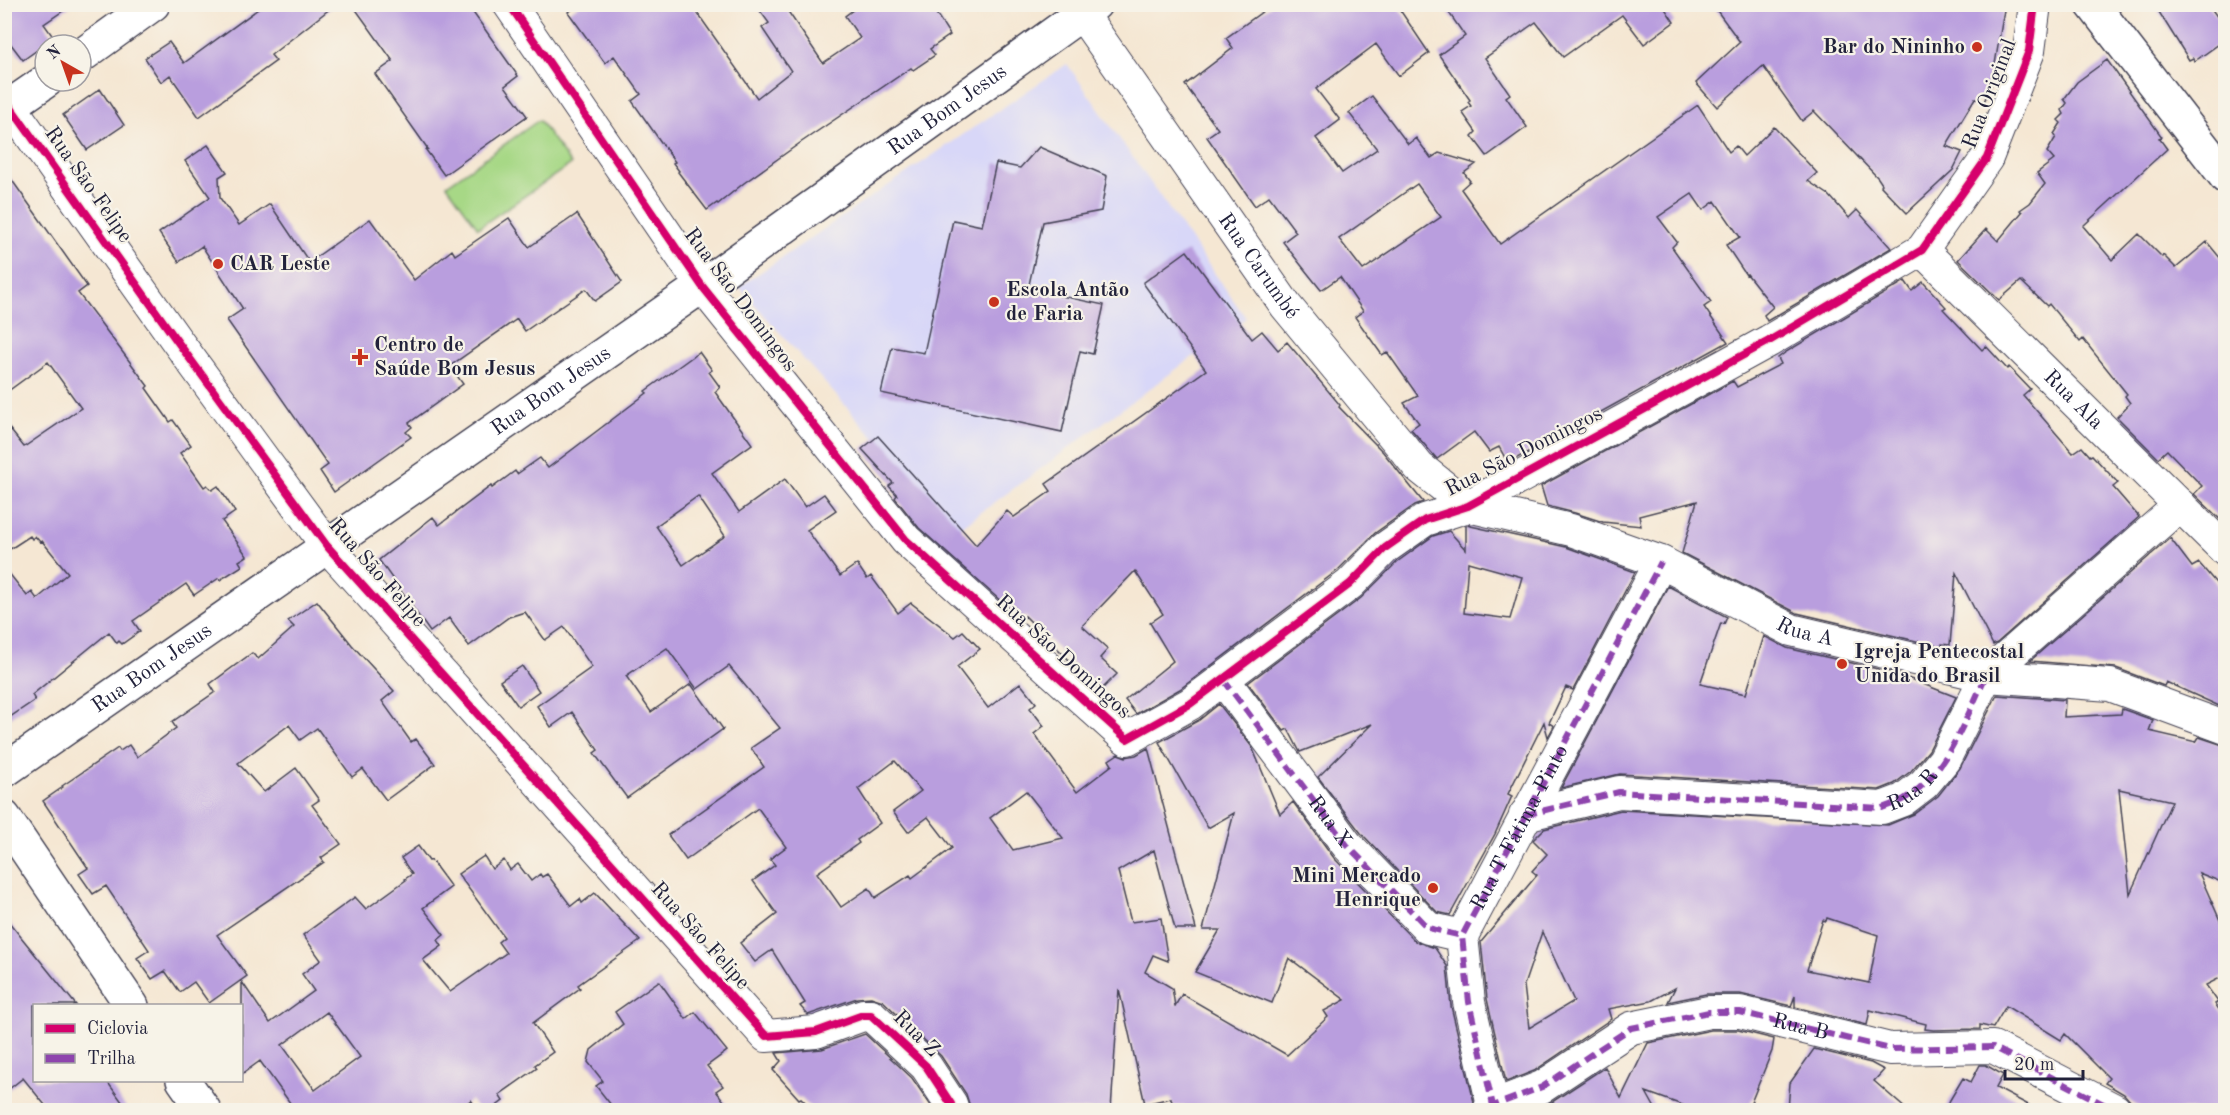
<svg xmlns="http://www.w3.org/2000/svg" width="2230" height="1115" font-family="'Old Standard TT',serif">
	<rect width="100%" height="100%" fill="#f7f3e8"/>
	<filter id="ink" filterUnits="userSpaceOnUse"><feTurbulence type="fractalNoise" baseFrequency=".0167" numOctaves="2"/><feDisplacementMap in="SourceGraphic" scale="12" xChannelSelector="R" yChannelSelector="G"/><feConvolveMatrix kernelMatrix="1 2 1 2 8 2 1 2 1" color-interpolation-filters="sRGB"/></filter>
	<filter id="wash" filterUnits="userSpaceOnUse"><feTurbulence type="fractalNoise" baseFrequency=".008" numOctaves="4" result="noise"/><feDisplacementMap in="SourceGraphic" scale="24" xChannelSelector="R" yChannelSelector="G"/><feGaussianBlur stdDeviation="1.35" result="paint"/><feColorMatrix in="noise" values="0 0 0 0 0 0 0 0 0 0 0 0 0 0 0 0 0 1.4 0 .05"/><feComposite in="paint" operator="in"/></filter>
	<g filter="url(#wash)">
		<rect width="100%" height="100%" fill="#f5e7d3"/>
		<!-- built -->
		<path fill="#d8d7f8" d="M1067 64 1246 318 957 530 739 287Z"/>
		<!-- green -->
		<path fill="#a7d886" stroke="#647d60" stroke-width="1.5" d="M539 120 571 164 478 228 447 185Z"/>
		<g id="blocks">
			<!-- building -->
			<path fill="#b99ede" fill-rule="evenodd" d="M4 4H73L44 24 54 38 23 60 4 35Z
				M265 4H336L271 55 276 61 199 117 170 75 161 82 145 58 169 42 184 63Z
				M352 4H467L518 76 505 86 527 116 444 175 426 150 428 149 375 74 393 61Z
				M581 4H691L757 98 791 71 762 28 769 23 755 4H783L823 63 860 38 845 16 861 4H930L950 35 930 49 935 55 913 70 911 68 800 143 744 183 718 204 717 203 707 210 678 172 679 171 673 163 675 162 632 101 641 94 614 56 605 63 568 12Z
				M1273 4H1396L1429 53 1399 76 1376 44 1316 89 1340 120 1316 138 1342 173 1377 149 1349 113 1372 96 1408 144 1416 138 1431 158 1439 153 1476 164 1464 173 1470 181 1461 189 1500 244 1698 105 1729 152 1736 146 1744 156 1774 127 1817 173 1808 181 1829 195 1849 218 1857 210 1891 248 1767 321 1764 315 1773 307 1747 274 1746 275 1726 245 1740 237 1715 201 1703 210 1692 194 1658 217 1677 242 1672 247 1711 302 1704 307 1728 342 1508 463 1499 447 1489 452 1474 432 1437 459 1411 429 1419 423 1404 403 1418 396 1387 352 1382 355 1355 317 1363 311 1340 277 1321 290 1301 265 1283 242 1296 232 1269 196 1255 206 1207 137 1218 129 1185 85 1233 48 1226 38ZM1417 184 1441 217 1363 270 1339 239Z
				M1443 4H1662L1674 22 1644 44 1622 15 1563 57 1536 22 1485 58 1510 94 1506 97 1527 127 1487 156 1472 136 1476 132 1462 112 1471 106 1468 102 1470 100 1439 55 1465 36Z
				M1712 4H2005L1992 82 1984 102 1975 98 1946 146 1962 152 1953 170 1907 213 1881 186 1882 184 1878 178 1814 111 1802 121 1763 66 1717 107 1696 83 1740 42Z
				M2154 4H2208L2226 29V39L2195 61 2193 58 2189 60Z
				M2107 60 2162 137 2159 138 2167 149 2083 226 2112 260 2139 234 2162 257 2163 255 2176 268 2207 242 2226 265V525L2194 494 2202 486 2167 450 2158 458 2117 417 2130 403 2125 396 2127 394 2083 339 2080 342 2049 304 2047 306 2021 281 1999 300 1958 260 1986 229 1998 241 2022 212 2020 210 2030 203 2045 184 2037 173 2054 160 2047 152 2056 137 2054 134 2061 123 2058 120 2064 114 2062 110 2067 103 2064 99 2077 82Z
				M100 89 124 125 87 150 63 115Z
				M208 145 227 172 219 177 220 198 239 225 270 204 309 262 370 219 414 280 452 250 455 255 509 218 529 247 577 214 622 282 595 301 586 289 525 331 517 319 450 366 463 384 409 423 412 427 406 432 411 437 334 492 320 471 328 465 227 320 243 309 202 246 179 262 159 233 210 197 185 161Z
				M1039 147 1107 176 1101 211 1043 222 1028 289 1104 305 1093 354 1080 351 1062 432 881 393 892 347 924 353 953 220 982 226 996 163 1020 168Z
				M4 169 87 286 78 293 148 386 146 388 170 422 173 420 191 445 180 453 204 487 207 485 212 490 218 486 235 512 222 521 247 556 239 561 242 566 220 580 219 578 194 595 186 584 133 621 140 631 122 644 119 641 117 643 109 632 32 695 35 700 4 721V567L27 596 32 592 37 599 68 573 42 541 40 542 35 536 32 539 30 536 4 553V422L24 447 81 408 48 362 4 394Z
				M1187 251 1252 339 1262 331 1278 350 1287 342 1340 405 1339 407 1383 452 1423 502 1415 505 1375 533 1338 570 1180 689 1136 714 1125 700 1173 661 1150 623 1163 614 1135 571 1082 626 1108 649 1100 658 1117 674 1100 691 1025 616 1022 620 919 528 895 498 897 495 889 486 893 483 862 449 878 436 976 545 1007 511 1014 517 1051 491 1046 484 1206 370 1143 283Z
				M1905 281 1912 291 1923 282 1946 307 1943 309 1982 350 1986 346 2007 369 2009 367 2030 389 2023 395 2073 453 2082 447 2090 456 2092 455 2118 483 2113 487 2139 517 1997 643 1993 645 1956 573 1950 645 1942 644V647L1797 613 1682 553 1697 501 1639 516 1641 526 1603 522 1575 513 1547 506 1541 486 1733 381 1737 387 1781 364 1778 358 1786 352Z
				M699 352 712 370 709 372 720 387 715 392 752 444 712 473 739 512 785 479 805 507 824 494 836 510 807 530 840 576 857 564 867 579 871 576 898 613 911 603 955 637 963 631 980 649 957 667 988 708 1020 683 1036 703 1030 708 1044 726 1034 734 1077 792 1112 765 1109 760 1118 754 1126 757 1136 755 1148 748 1196 929H1175L1154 850 1118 871 1131 922 1161 918 1168 961 1153 955 1145 972 1172 988 1175 1006 1182 994 1287 1055 1328 1017 1324 1011 1345 1000 1289 958 1272 1003 1195 972 1220 930H1203L1234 813 1208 828 1159 742 1199 720 1219 704 1252 747 1280 814 1293 802 1334 858 1415 941 1435 948 1447 966 1451 1006 1474 1102 1472 1110H1185L1184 1105 1173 1107 1171 1098 1145 1104 1119 989 1111 1110H971L966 1094 941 1056 883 1001 871 997 857 998 808 1015 800 1006 805 1003 772 950 755 962 740 943 777 914 753 881 775 865 770 859 786 847 758 808 686 860 668 835 764 767 751 748 780 728 729 666 697 689 667 648 626 676 651 712 691 684 723 729 627 798 594 753 598 750 572 712 551 727 537 706 592 667 564 627 545 640 525 612 509 617 469 646 449 618 430 632 379 560 433 517 439 525 491 486 492 488 515 471 517 474 540 458 548 468 622 412 647 393 645 391ZM698 496 725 536 683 565 656 526ZM895 761 921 791 893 812 908 832 928 817 952 848 912 878 910 875 875 898 869 888 841 907 817 873 859 843 857 840 880 823 858 789ZM1026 791 1063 838 1013 850 990 818Z
				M1466 525 1566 547 1635 572 1573 690 1566 687 1549 723 1554 726 1548 737 1544 722 1508 794 1512 796 1495 834 1450 915 1437 912 1361 833 1318 777 1372 724 1300 752 1288 729 1284 731 1248 683 1361 598 1397 562 1433 536 1449 531 1466 550ZM1468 562 1522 577 1510 619 1464 613Z
				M2170 538 2192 567 2199 563 2226 595V709L2166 682 2164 686 2116 668 2030 661Z
				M1668 586 1727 617 1724 624 1721 623 1700 684 1746 694 1764 636 1787 648 1895 673 1956 697 1929 750 1911 771 1894 784 1879 790 1620 774 1561 788Z
				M317 601 352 645 394 691 382 701 411 742 416 739 435 764 386 800 363 769 352 777 317 728 300 740 289 725 238 763 264 792 296 768 319 800 312 805 341 844 321 858 324 862 217 935 247 976 209 1003 194 982 180 992 165 971 152 979 137 958 149 950 106 886 93 894 79 874 88 868 43 801 63 787 62 786 118 748 120 751 129 745 137 757 176 728 172 722 215 692 210 684 252 653 258 659 294 627 288 621Z
				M522 666 539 691 518 706 500 681Z
				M1997 695 2065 700 2064 717 2121 714 2122 709 2153 720 2149 731 2196 742 2199 737 2226 746V884L2199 873 2226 934V975L2206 985 2218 1002 2215 1004 2226 1019V1110H2144L2131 1102 2124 1094 2105 1083 2109 1078 2065 1034 2061 1040 2006 1006 1993 1028 1980 1025V1029L1933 1030 1925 1029 1926 1024 1870 1010 1867 1025 1795 1007V996L1791 1006 1740 994H1706L1668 1002 1675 988 1651 1001 1608 1009 1611 1019 1534 1071 1506 1082 1487 999 1481 942 1537 875 1532 871 1547 854 1533 840 1544 829 1621 810 1888 825 1914 814 1938 796 1960 768ZM2119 789 2172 801 2130 894ZM1827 918 1878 935 1869 983 1807 970 1823 920 1826 921ZM1542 932 1574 1001 1529 1028 1524 985Z
				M418 846 429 861 431 860 451 887 423 908 444 935 438 940 442 946 423 960 450 992 506 953 498 942 504 937 458 874 484 856 492 869 504 860 510 870 518 864 531 881 540 874 542 877 547 874 571 906 580 899 582 903 595 893 640 941 578 985 580 988 533 1023 553 1052 535 1065 537 1068 499 1095 503 1101 491 1110H478L471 1100 457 1110H288L293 1107 260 1061 242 1074V982L270 1023 314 991 302 974 321 960 303 935 355 897 366 909 406 880 405 879 412 874 401 858ZM327 1012 360 1057 315 1090 282 1045Z
				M4 916 76 1005H34V1080H106L128 1110H49L23 1078 4 1093Z
				M659 981 686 1019 695 1012 727 1051 707 1066 723 1086 716 1091 731 1110H615L596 1086 603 1081 588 1062 591 1050 623 1024 615 1012Z
				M1711 1030H1738L1774 1039 1772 1051 1748 1110H1696L1646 1092 1656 1110H1531L1552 1102 1605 1067 1621 1098 1648 1043Z
				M865 1034 912 1078 934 1110H813L801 1098 799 1099 773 1070 781 1061 776 1053 822 1049Z
				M1814 1049 1871 1063 1884 1070 1874 1081 1907 1110H1788L1790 1083Z
				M1980 1065H1986L2003 1075 1996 1088 2038 1110H1944L1963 1078 1971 1082Z"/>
		</g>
	</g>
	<g filter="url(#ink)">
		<use href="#blocks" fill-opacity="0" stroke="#424052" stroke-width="1.5"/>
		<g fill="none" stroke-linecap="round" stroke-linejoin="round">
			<defs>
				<g id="street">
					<path d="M509 4 702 286 906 540 1127 739 1190 704 1350 584 1385 548 1425 520 1468 506 1769 341 1922 250 1987 158 2029 51 2035 4"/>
					<path id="s1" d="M1075 4 1286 306 1419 467 1468 506 1571 530 1661 562 1791 630 1986 676 2110 685 2226 728"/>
					<path d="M10 106 177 341 327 546 766 1036 816 1032 863 1015H871L926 1066 951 1104 953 1110"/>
					<path id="s2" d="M1922 250 2226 551"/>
					<path id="s3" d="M1223 679 1347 845 1428 928 1462 936"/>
					<path id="s4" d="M1525 815 1619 792 1882 808 1903 800 1924 784 1944 760 1986 676 2180 505"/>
					<path id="s5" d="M1489 1110 1493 1106 1542 1087 1631 1028 1709 1012H1740L1890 1049 1993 1047 2115 1110"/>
					<path id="s6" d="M1494 1110 1469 1002 1462 936 1661 562"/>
				</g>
				<g id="secondary">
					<path d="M2092 4 2226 177"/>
					<path d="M81 56 153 4"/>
					<path d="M4 110 46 81"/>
					<path id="s7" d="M4 771 702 286 1095 4"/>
					<path d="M4 817 132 1006"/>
					<path d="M183 1080 204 1110"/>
				</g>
			</defs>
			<!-- street casing -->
			<use href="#street" stroke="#424052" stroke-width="34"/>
			<!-- secondary casing -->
			<use href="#secondary" stroke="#424052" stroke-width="36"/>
			<!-- street -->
			<use href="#street" stroke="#fff" stroke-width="32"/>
			<!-- secondary -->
			<use href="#secondary" stroke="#fff" stroke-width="33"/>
			<!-- quiet -->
			<path stroke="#8e44ad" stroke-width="6" stroke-dasharray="12 6" stroke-linecap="butt" d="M1223 679 1347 845 1428 928 1462 936
				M1525 815 1619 792 1882 808C1889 805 1897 803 1904 799 1947 774 1965 719 1986 676
				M1489 1110 1493 1106 1542 1087 1631 1028 1709 1012H1740L1890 1049 1993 1047 2115 1110
				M1494 1110 1469 1002 1462 936 1661 562"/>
			<defs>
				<path id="cycleway" d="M509 4 702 286 906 540 1127 739 1190 704 1350 584 1385 548 1425 520 1468 506 1769 341 1922 250 1987 158 2029 51 2035 4
					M4 98 177 341 327 546 766 1036 816 1032 863 1015H871L926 1066 951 1104 953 1110"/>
			</defs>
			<!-- cycleway casing -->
			<use href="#cycleway" stroke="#f7f3e8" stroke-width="11"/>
			<!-- cycleway -->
			<use href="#cycleway" stroke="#d6006c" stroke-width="8"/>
		</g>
	</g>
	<!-- markers -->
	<g fill="#c8321e" stroke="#f7f3e8" stroke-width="2">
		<circle cx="1977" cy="47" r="6"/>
		<circle cx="218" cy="264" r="6"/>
		<circle cx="994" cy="302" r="6"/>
		<path d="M357 348h6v6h6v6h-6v6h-6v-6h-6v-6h6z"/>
		<circle cx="1842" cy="664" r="6"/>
		<circle cx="1433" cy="888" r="6"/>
	</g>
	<g text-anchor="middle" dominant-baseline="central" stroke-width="4.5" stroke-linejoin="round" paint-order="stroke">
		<!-- poi labels -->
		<g font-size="21" font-weight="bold" fill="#22223b" stroke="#f7f3e8" text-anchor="start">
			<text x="1965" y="47" text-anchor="end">Bar do Nininho</text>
			<text x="230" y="264">CAR Leste</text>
			<text x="1006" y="290">Escola Antão<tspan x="1006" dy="24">de Faria</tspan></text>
			<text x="374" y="345">Centro de<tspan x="374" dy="24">Saúde Bom Jesus</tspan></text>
			<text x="1854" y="652">Igreja Pentecostal<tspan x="1854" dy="24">Unida do Brasil</tspan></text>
			<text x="1421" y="876" text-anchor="end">Mini Mercado<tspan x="1421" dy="24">Henrique</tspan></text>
		</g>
		<!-- street labels -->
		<g font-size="21" fill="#22223b" stroke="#f7f3e8">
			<text transform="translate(1990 94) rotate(-69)">Rua Original</text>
			<text stroke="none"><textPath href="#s7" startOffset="1152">Rua Bom Jesus</textPath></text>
			<text transform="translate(88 185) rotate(55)">Rua São Felipe</text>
			<text stroke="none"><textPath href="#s1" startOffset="320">Rua Carumbé</textPath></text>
			<text transform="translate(740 300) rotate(53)">Rua São Domingos</text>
			<text stroke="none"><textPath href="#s7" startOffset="666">Rua Bom Jesus</textPath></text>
			<text stroke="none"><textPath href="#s2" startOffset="213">Rua Ala</textPath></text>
			<text transform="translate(1524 452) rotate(-27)">Rua São Domingos</text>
			<text transform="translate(377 573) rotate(49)">Rua São Felipe</text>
			<text stroke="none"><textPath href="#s1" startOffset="1002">Rua A</textPath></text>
			<text transform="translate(1063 657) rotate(42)">Rua São Domingos</text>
			<text stroke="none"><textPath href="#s7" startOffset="180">Rua Bom Jesus</textPath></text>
			<text stroke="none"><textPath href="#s4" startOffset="396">Rua R</textPath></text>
			<text stroke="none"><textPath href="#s3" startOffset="178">Rua X</textPath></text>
			<text stroke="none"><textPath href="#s6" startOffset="300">Rua T Fátima-Pinto</textPath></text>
			<text transform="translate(700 936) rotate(48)">Rua São Felipe</text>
			<text stroke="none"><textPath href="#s5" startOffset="338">Rua B</textPath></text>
			<text transform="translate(916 1034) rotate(45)">Rua Z</text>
		</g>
	</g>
	<!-- margin -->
	<rect width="2230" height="1115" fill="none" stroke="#f7f3e8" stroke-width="24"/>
	<!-- legend -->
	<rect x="33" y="1004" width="210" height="78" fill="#f7f3e8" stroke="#a29fa3" stroke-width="1.5"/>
	<rect x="45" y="1024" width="30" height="9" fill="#d6006c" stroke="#a29fa3" stroke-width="1.5"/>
	<text x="87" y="1034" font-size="18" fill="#22223b">Ciclovia</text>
	<rect x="45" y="1054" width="30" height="9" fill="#8e44ad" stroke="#a29fa3" stroke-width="1.5"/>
	<text x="87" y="1064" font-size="18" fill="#22223b">Trilha</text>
	<!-- north arrow -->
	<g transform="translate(63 63) rotate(320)"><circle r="28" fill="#f7f3e8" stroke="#a29fa3" stroke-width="1.5"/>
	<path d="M0-4.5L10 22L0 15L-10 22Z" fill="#c8321e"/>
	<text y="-9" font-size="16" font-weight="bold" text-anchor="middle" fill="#22223b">N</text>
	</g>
	<!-- scale -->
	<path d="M2005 1070v9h78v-9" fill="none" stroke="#22223b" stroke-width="3"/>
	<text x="2014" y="1070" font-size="18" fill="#22223b" stroke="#f7f3e8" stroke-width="4.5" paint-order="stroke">20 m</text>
</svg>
